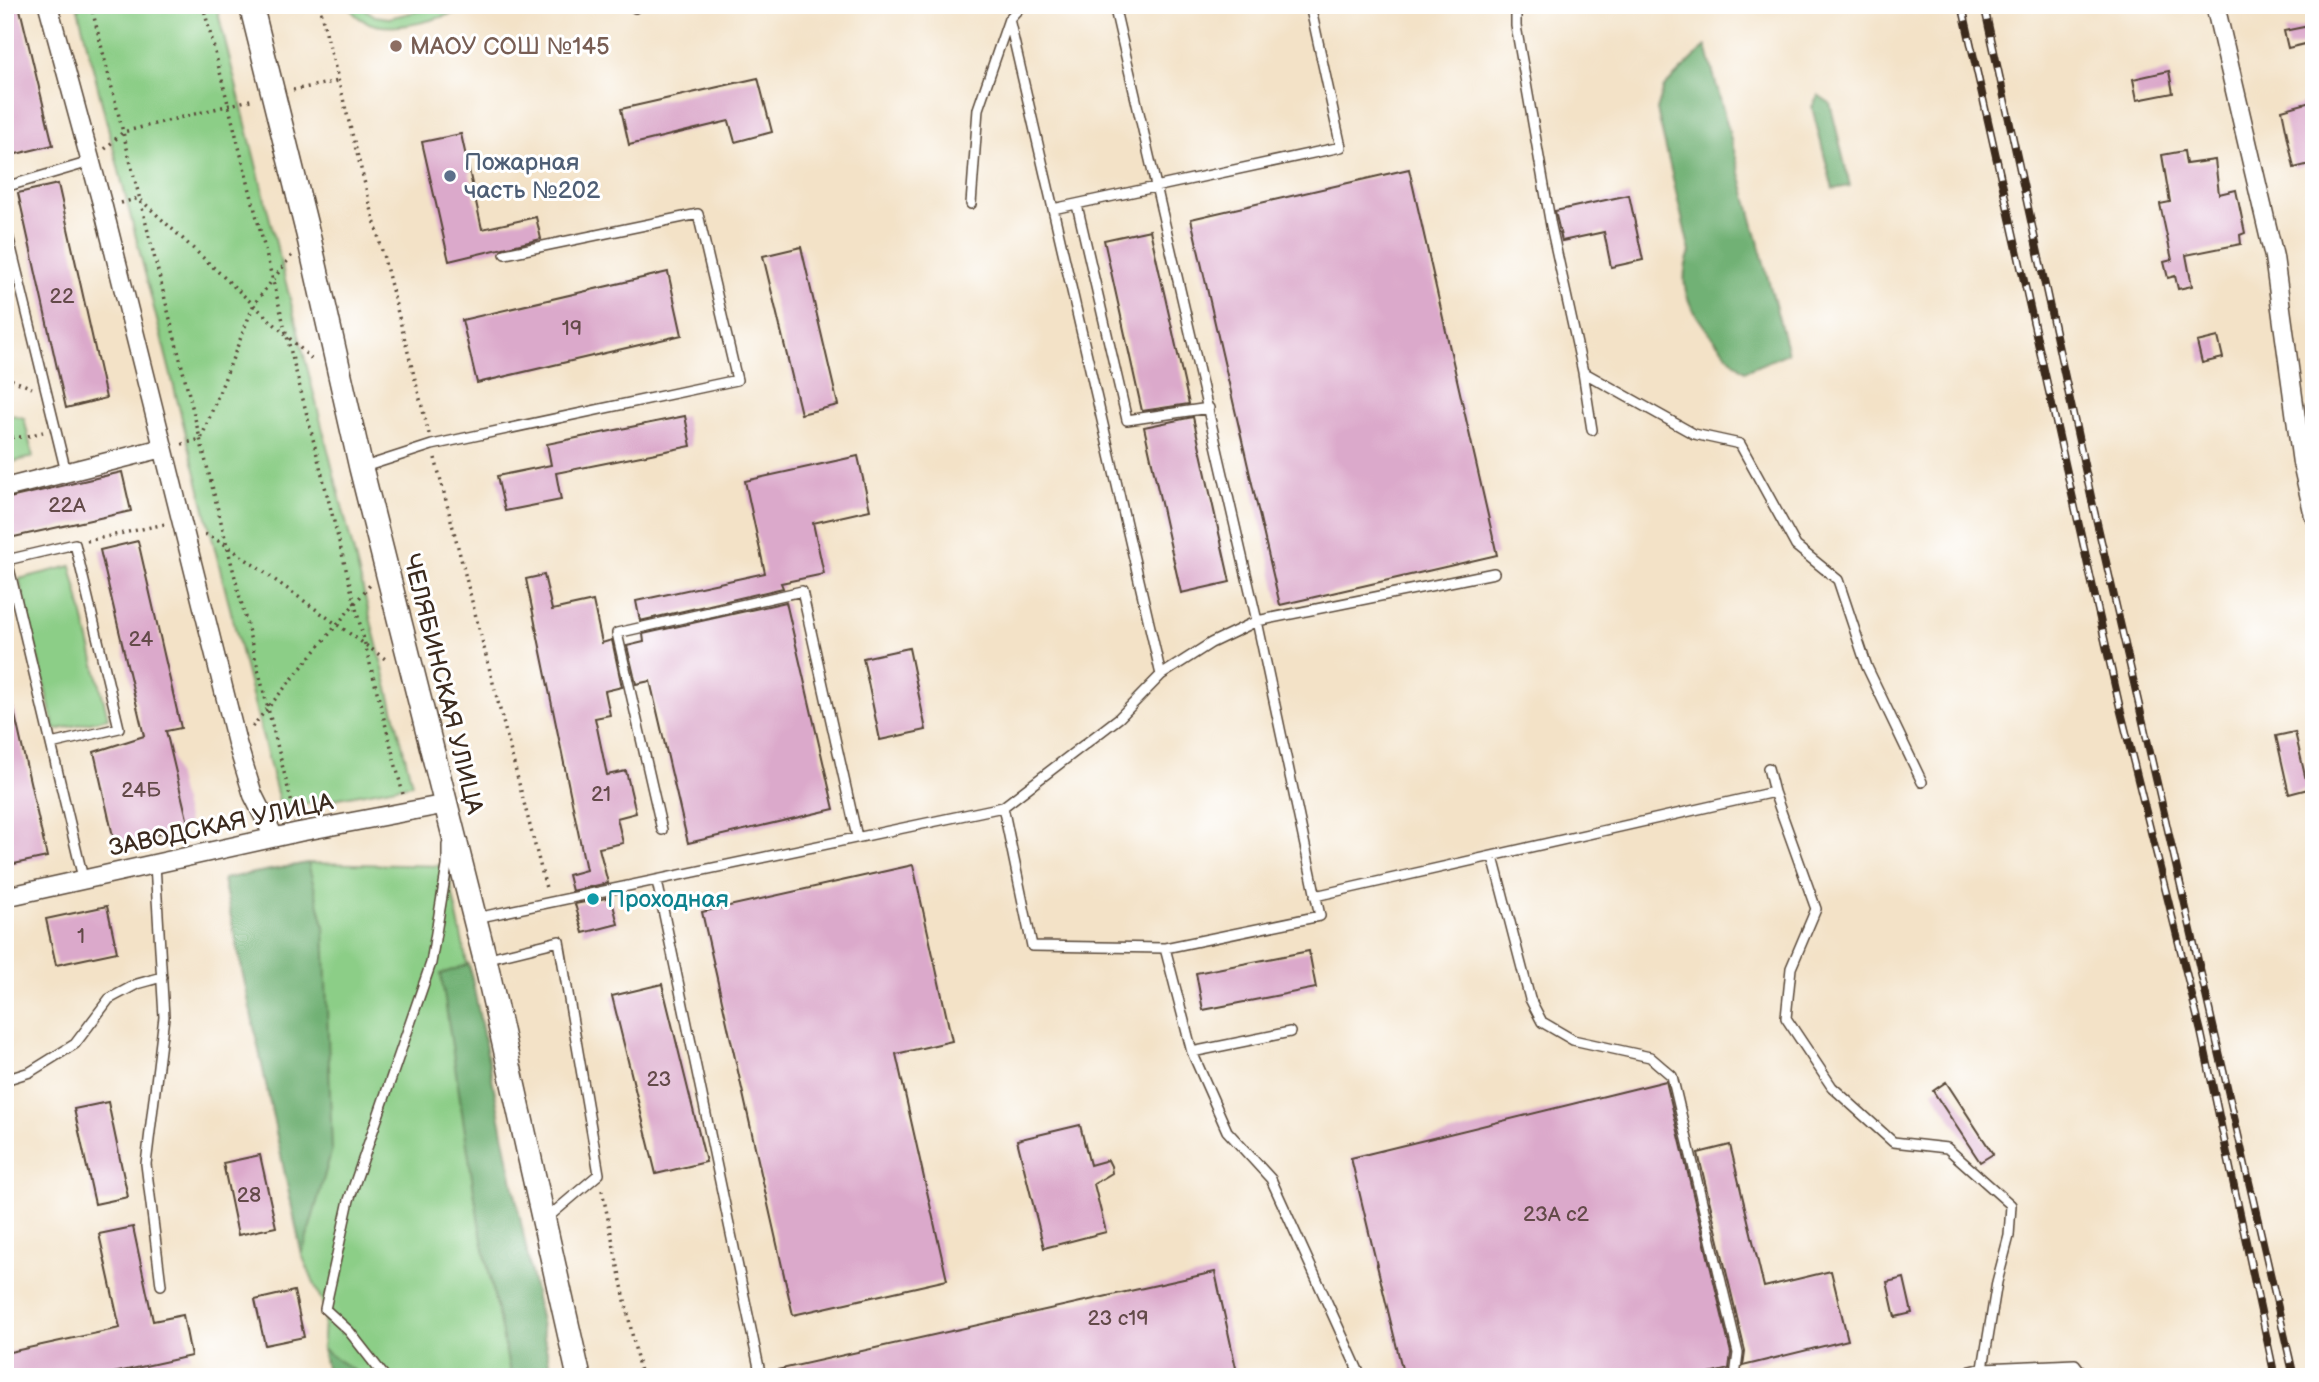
<svg xmlns="http://www.w3.org/2000/svg" width="2319" height="1382" font-family="'Balsamiq Sans',sans-serif">
	<rect width="100%" height="100%" fill="#fff"/>
	<filter id="ink" filterUnits="userSpaceOnUse"><feTurbulence type="fractalNoise" baseFrequency=".0143" numOctaves="2"/><feDisplacementMap in="SourceGraphic" scale="14" xChannelSelector="R" yChannelSelector="G"/><feConvolveMatrix kernelMatrix="1 2 1 2 8 2 1 2 1" color-interpolation-filters="sRGB"/></filter>
	<filter id="wash" filterUnits="userSpaceOnUse"><feTurbulence type="fractalNoise" baseFrequency=".00686" numOctaves="4" result="noise"/><feDisplacementMap in="SourceGraphic" scale="28" xChannelSelector="R" yChannelSelector="G"/><feGaussianBlur stdDeviation="1.57" result="paint"/><feColorMatrix in="noise" values="0 0 0 0 0 0 0 0 0 0 0 0 0 0 0 0 0 1.4 0 .05"/><feComposite in="paint" operator="in"/></filter>
	<g filter="url(#wash)">
		<rect width="100%" height="100%" fill="#f3e2c7"/>
		<!-- green -->
		<path fill="#8cce87" stroke="#647c52" stroke-width="2" d="M77 5H216L412 784 281 809Z
			M348 5H359L375 16 389 18 444 5H481C443 15 372 48 348 5Z
			M5 413 24 418 33 457 5 464Z
			M71 566 108 718 55 730 19 579Z
			M308 863 447 866 552 1377H328L322 1349 325 1309 302 1255 223 879Z"/>
		<!-- forest -->
		<path fill="#71b174" stroke="#566e49" stroke-width="2" d="M1706 46 1788 353 1745 371C1732 362 1725 352 1715 340 1692 312 1675 289 1690 252L1657 110 1664 87Z
			M1818 95 1830 103 1850 186 1833 189 1812 107Z
			M308 863 324 925 332 1149 302 1255 223 879Z
			M469 964 552 1377H511L480 1230 441 974Z
			M322 1349 363 1377H328Z"/>
		<g id="blocks">
			<!-- building -->
			<path fill="#dba9cb" d="M5 5H19L53 145 12 155 5 127Z
				M2309 26 2313 42 2288 48 2284 31Z
				M2169 71 2173 93 2137 100 2133 79Z
				M758 78 772 132 735 142 729 121 629 145 621 109Z
				M2314 101V163L2294 168 2282 110Z
				M461 134 482 229 536 217 541 239 449 261 422 142Z
				M2184 151 2186 164 2215 160 2219 194 2236 190 2245 233 2240 235 2241 244 2186 255 2192 286 2178 289 2175 276 2168 278 2164 262 2172 260 2160 204 2170 202 2162 155Z
				M1409 169 1497 555 1280 605 1191 219Z
				M58 184 106 398 66 408 18 193Z
				M1629 195 1643 260 1611 267 1604 232 1562 241 1555 211Z
				M1150 230 1189 404 1142 411 1104 240Z
				M801 247 838 405 801 414 763 256Z
				M668 272 682 335 477 383 462 320Z
				M2218 337 2223 358 2202 363 2197 342Z
				M685 416 691 446 556 473 561 500 505 511 497 476 551 465 547 444Z
				M1193 417 1230 582 1181 593 1144 427Z
				M858 456 870 510 813 523 824 574 781 583 783 588 640 621 636 601 765 573 745 481Z
				M122 472 131 511 5 539V499Z
				M138 541 181 728 166 731 189 827 115 845 94 752 144 736 100 550Z
				M544 575 552 610 593 601 602 643 612 640 622 687 605 691 610 715 595 718 607 775 626 771 636 813 617 818 623 843 599 848 608 883 572 891 568 875 586 870 526 579Z
				M786 602 834 809 688 843 650 681 636 684 627 646 644 642 643 634Z
				M909 648 926 730 880 740 863 658Z
				M5 702H12L47 857 9 865 5 848Z
				M2295 732 2308 789 2289 794 2276 736Z
				M913 865 952 1041 896 1054 947 1280 793 1315 702 912Z
				M611 897 618 924 583 933 575 904Z
				M107 906 117 952 56 965 46 919Z
				M1309 951 1316 988 1203 1010 1196 973Z
				M662 984 706 1162 656 1174 612 996Z
				M1666 1081 1731 1353 1729 1369 1697 1377H1404L1351 1158Z
				M1946 1082 1993 1154 1980 1162 1933 1091Z
				M108 1102 128 1197 95 1204 74 1109Z
				M1080 1125 1090 1165 1108 1160 1111 1166 1112 1173 1094 1184 1106 1232 1044 1248 1017 1140Z
				M1730 1145 1764 1287 1831 1271 1848 1340 1743 1366 1745 1351 1698 1153Z
				M260 1155 276 1227 238 1235 223 1163Z
				M133 1227 153 1321 183 1315 191 1356 95 1377H5V1353L120 1328 99 1234Z
				M1215 1272 1238 1377H778L777 1370Z
				M1904 1278 1912 1313 1895 1317 1887 1282Z
				M294 1291 304 1337 265 1345 255 1300Z"/>
		</g>
	</g>
	<g filter="url(#ink)">
		<use href="#blocks" fill-opacity="0" stroke="#574637" stroke-width="2"/>
		<g fill="none" stroke-linecap="round" stroke-linejoin="round">
			<defs>
				<path id="service" d="M634 5 635 8
					M1516 5V26L1551 226 1583 372
					M1009 19 1161 675
					M5 187 90 162
					M971 204 978 109 1009 19 1022 5
					M1077 205 1127 420 1209 408
					M1053 209 1341 147 1310 5
					M5 223 66 472
					M1592 430 1583 372 1694 434 1740 444 1796 546 1838 580 1867 667 1922 782
					M361 468 432 445 737 380 698 214 505 254
					M51 744 7 560 75 544 119 728 51 744 83 878
					M1774 792 1816 909 1791 968 1786 1018 1832 1087 1893 1142 1947 1148 2011 1205 2009 1236 1997 1282 1983 1368
					M1003 807 1119 718 1161 675 1211 643 1257 621 1494 573
					M662 830 617 633 802 591 857 837
					M1493 857 1530 999 1542 1022 1573 1040 1650 1057 1672 1076 1738 1353 1735 1377
					M155 864 164 1017 146 1164 161 1285
					M657 881 761 1377
					M1315 896 1774 792 1768 768
					M476 918 1003 807 1032 946 1165 948 1320 916 1257 621 1114 5
					M1165 948 1192 1052 1227 1131 1271 1179 1361 1377
					M485 959 559 941 599 1174 546 1219
					M1192 1052 1290 1032
					M5 1080 30 1072 75 1044 109 999 137 984 162 977
					M385 1377 349 1331 325 1309 349 1200 431 963 447 866V845
					M1947 1377 1983 1368 2075 1364 2085 1377"/>
				<path id="minor" d="M48 5 103 207 237 743 253 795 274 837
					M2215 5 2274 257 2302 463 2314 516
					M5 488 163 448
					M5 897 299 832 447 804"/>
				<path id="tertiary" d="M251 5 308 234 361 468 485 959 579 1377"/>
			</defs>
			<!-- service casing -->
			<use href="#service" stroke="#574637" stroke-width="12"/>
			<!-- minor casing -->
			<use href="#minor" stroke="#574637" stroke-width="21"/>
			<!-- tertiary casing -->
			<use href="#tertiary" stroke="#574637" stroke-width="26"/>
			<!-- path -->
			<path stroke="#574637" stroke-width="3.5" stroke-dasharray="2 5" stroke-linecap="butt" d="M91 5 295 816
				M203 5 403 794
				M319 5 429 434
				M293 90 339 81
				M105 149 123 132 254 99
				M141 200 314 361
				M121 203 139 198
				M5 377 32 388
				M28 436 43 432
				M5 437H24
				M182 444 201 439 254 304 292 255
				M435 458 546 888
				M205 534 226 545 388 661
				M87 541 165 524
				M252 727 370 585
				M602 1190 641 1377"/>
			<!-- service -->
			<use href="#service" stroke="#fff" stroke-width="9"/>
			<!-- minor -->
			<use href="#minor" stroke="#fff" stroke-width="18"/>
			<!-- tertiary -->
			<use href="#tertiary" stroke="#fff" stroke-width="23"/>
			<defs>
				<path id="rail" d="M1962 5 2120 708 2201 1032 2275 1377
					M1984 5 2092 501 2294 1377"/>
			</defs>
			<!-- rail casing -->
			<use href="#rail" stroke="#3b2a1e" stroke-width="8"/>
			<!-- rail -->
			<use href="#rail" stroke="#fff" stroke-width="5" stroke-dasharray="16" stroke-linecap="butt"/>
		</g>
	</g>
	<!-- markers -->
	<circle fill="#8d6e63" stroke="#fff" stroke-width="2.5" cx="396" cy="46" r="7"/>
	<circle fill="#5c6f8a" stroke="#fff" stroke-width="2.5" cx="450" cy="176" r="7"/>
	<circle fill="#0f9aa8" stroke="#fff" stroke-width="2.5" cx="593" cy="899" r="7"/>
	<g text-anchor="middle" dominant-baseline="central" stroke-width="6" stroke-linejoin="round" paint-order="stroke">
		<!-- number labels -->
		<g font-size="21" fill="#634a49">
			<text x="62" y="296">22</text>
			<text x="572" y="328">19</text>
			<text x="67" y="505">22А</text>
			<text x="141" y="639">24</text>
			<text x="141" y="790">24Б</text>
			<text x="601" y="794">21</text>
			<text x="81" y="936">1</text>
			<text x="659" y="1079">23</text>
			<text x="249" y="1195">28</text>
			<text x="1556" y="1214">23А с2</text>
			<text x="1118" y="1318">23 с19</text>
		</g>
		<!-- education labels -->
		<g font-size="24" fill="#785e54" stroke="#fff" text-anchor="start">
			<text x="410" y="46">МАОУ СОШ №145</text>
		</g>
		<!-- service labels -->
		<g font-size="24" fill="#4e5e75" stroke="#fff" text-anchor="start">
			<text x="464" y="162">Пожарная<tspan x="464" dy="28">часть №202</tspan></text>
		</g>
		<!-- street labels -->
		<g font-size="24" fill="#3b2a1e" stroke="#fff">
			<text transform="translate(443 684) rotate(76)">ЧЕЛЯБИНСКАЯ УЛИЦА</text>
			<text transform="translate(221 825) rotate(-12)">ЗАВОДСКАЯ УЛИЦА</text>
		</g>
		<!-- culture labels -->
		<g font-size="24" fill="#0d838f" stroke="#fff" text-anchor="start">
			<text x="607" y="899">Проходная</text>
		</g>
	</g>
	<!-- margin -->
	<rect width="2319" height="1382" fill="none" stroke="#fff" stroke-width="28"/>
</svg>
